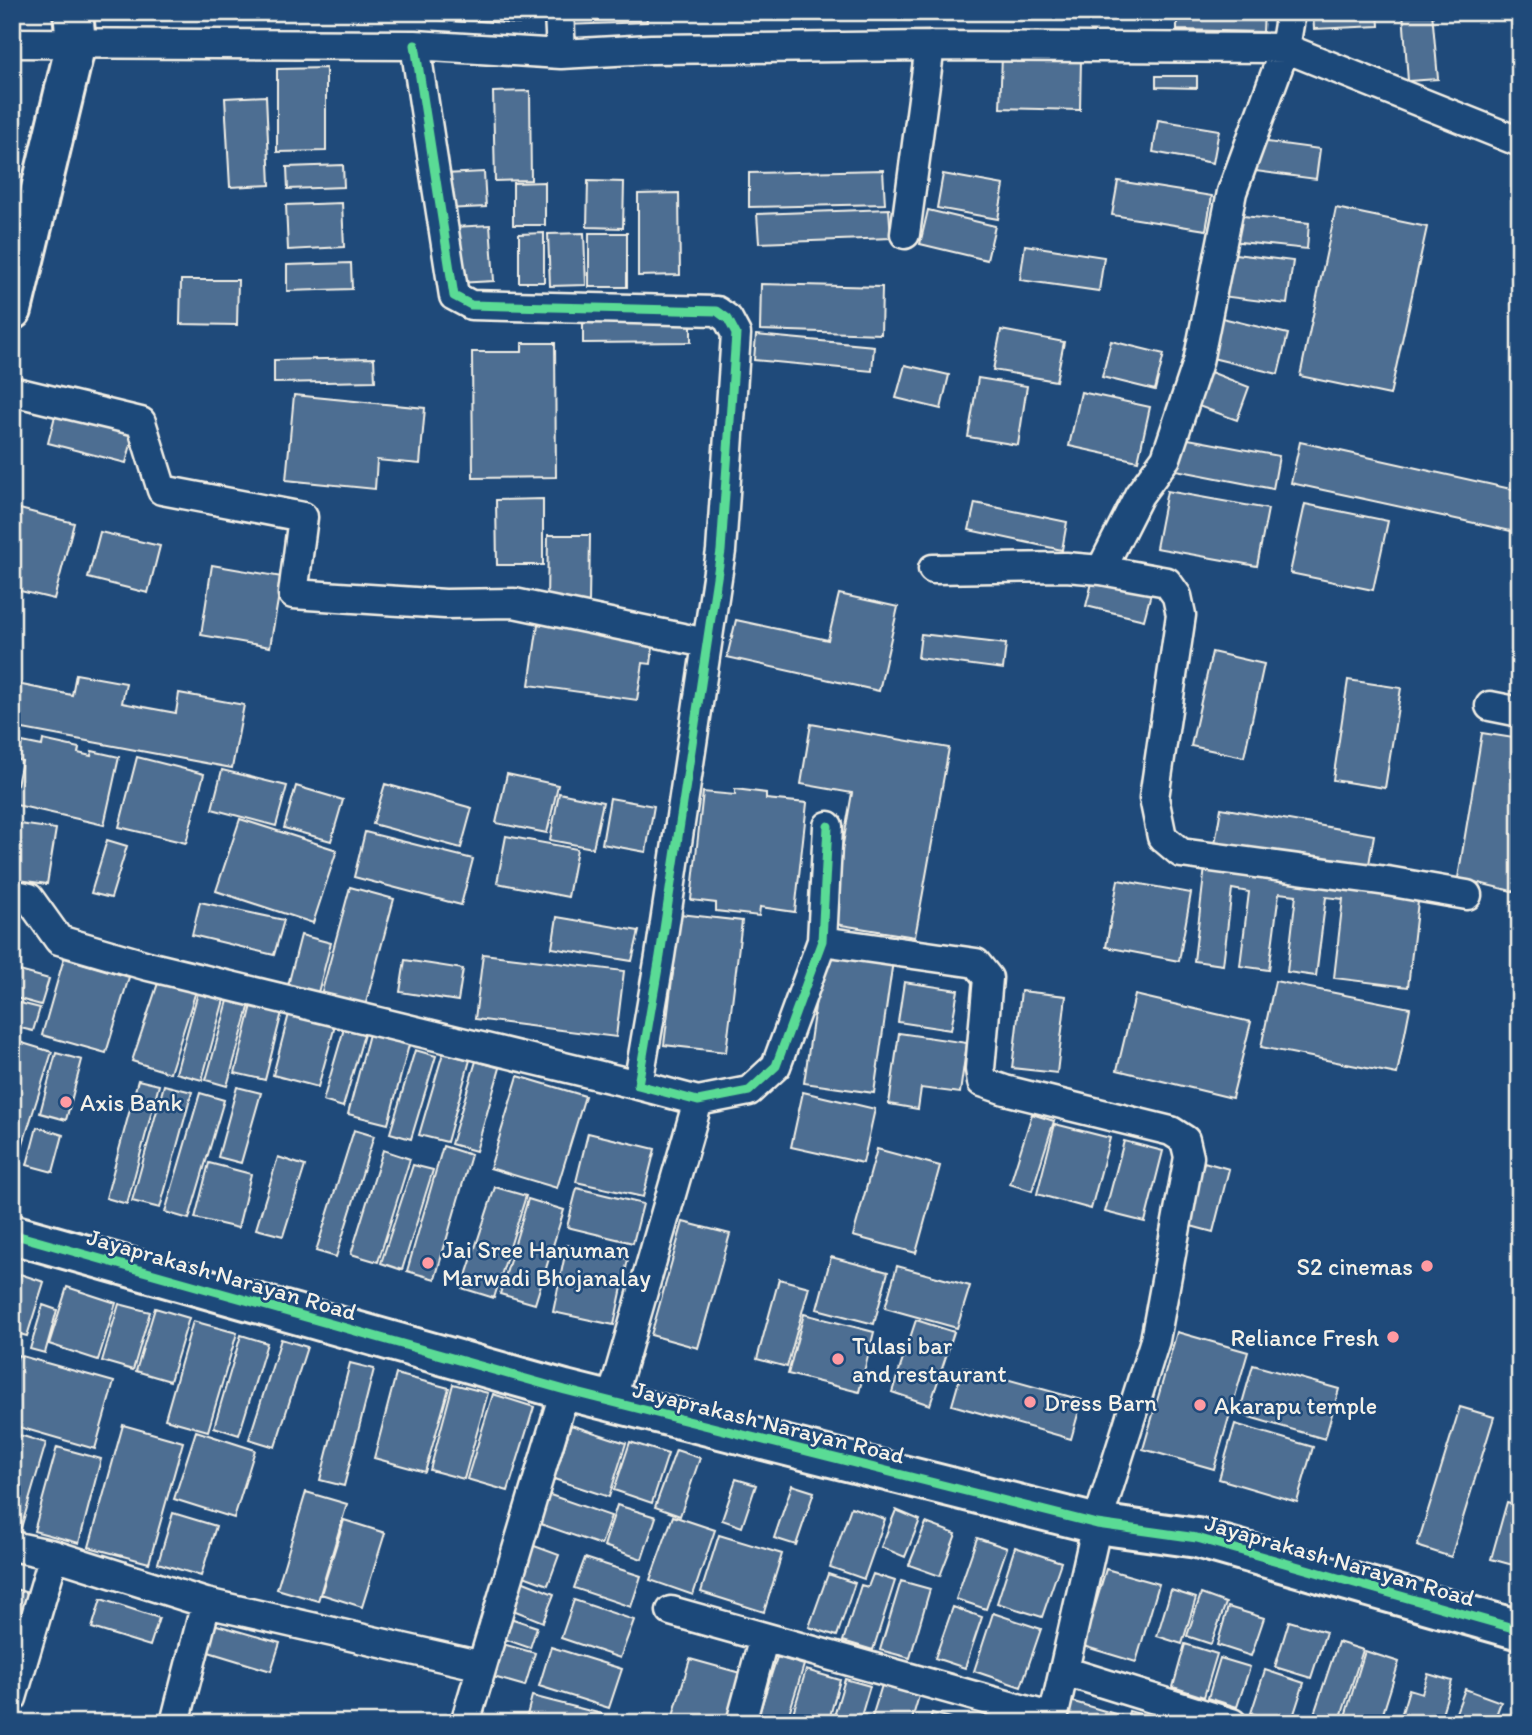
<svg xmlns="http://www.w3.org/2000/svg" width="1532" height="1735" font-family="Itim,sans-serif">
	<rect width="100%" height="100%" fill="#1f4a7a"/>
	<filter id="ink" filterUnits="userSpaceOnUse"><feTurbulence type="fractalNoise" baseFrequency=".0143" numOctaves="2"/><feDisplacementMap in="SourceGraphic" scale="14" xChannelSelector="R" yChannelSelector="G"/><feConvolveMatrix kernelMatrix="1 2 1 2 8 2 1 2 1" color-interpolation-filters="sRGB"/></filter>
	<g filter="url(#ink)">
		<!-- building -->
		<path fill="#4d6e92" stroke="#f4f1e8" stroke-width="2" d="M427 12H464V22L426 19Z
			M468 12H520L519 24 468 20Z
			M564 12H646L647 22 565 25Z
			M1027 12H1155V19L1027 17Z
			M1177 12H1264L1263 32 1177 30Z
			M1313 12H1378L1379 26 1314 29Z
			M1403 12H1432L1438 79 1408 81Z
			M1002 56 1081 58 1080 110 1000 108Z
			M326 68V151L277 152V69Z
			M1156 76H1197V88L1156 87Z
			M530 91 531 180 495 181 493 92Z
			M266 96 270 185 230 187 225 98Z
			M1158 120 1219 130 1213 163 1153 152Z
			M1260 141 1320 149 1316 179 1255 171Z
			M343 165 344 187 288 189 287 167Z
			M883 170 885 204 749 207V173Z
			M484 172 486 207 445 209 444 174Z
			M943 174 1004 185 998 219 937 208Z
			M588 181 624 182 623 228 587 227Z
			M1118 181 1212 196 1206 230 1112 215Z
			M545 182V225H513V183Z
			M679 193 680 275 638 276V194Z
			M342 203 344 247 288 250 286 205Z
			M1336 208 1427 227 1390 395 1300 376Z
			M889 209 891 238 759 243 757 214Z
			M928 210 995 226 987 260 920 244Z
			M1234 215 1309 223 1307 249 1231 241Z
			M490 225 494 281 457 283 454 227Z
			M544 233V282H519V234Z
			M584 233 586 285 550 286 548 234Z
			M589 233H627V287H589Z
			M1025 245 1104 257 1099 291 1020 280Z
			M1227 253 1293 261 1287 304 1221 296Z
			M351 263 352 289 287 291V265Z
			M181 280H238L237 325 180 324Z
			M761 284 882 287 881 334 760 330Z
			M691 316V342L583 343V318Z
			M1214 316 1288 334 1278 374 1204 356Z
			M1001 330 1064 342 1056 381 993 370Z
			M756 335 874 346 872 371 754 360Z
			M1111 341 1164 354 1155 390 1102 377Z
			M522 343H555L556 477 473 478 472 352H522Z
			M374 358 375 381 274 383V360Z
			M905 365 949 375 941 409 896 398Z
			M1203 369 1249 387 1237 420 1190 403Z
			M978 378 1027 386 1018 445 968 437Z
			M1081 392 1150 407 1138 461 1069 446Z
			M294 395 425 408 420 464 377 460 375 489 286 480Z
			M56 412 134 433 126 463 48 443Z
			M1183 438 1279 456 1273 489 1176 470Z
			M1300 442 1520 491V533L1291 483Z
			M1167 491 1268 509 1257 566 1156 548Z
			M543 499V565H497L496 500Z
			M975 503 1067 522 1062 550 969 530Z
			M1305 504 1388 521 1373 590 1290 573Z
			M12 507 74 523 54 599 12 589Z
			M100 532 160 546 148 593 88 578Z
			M548 535H590L589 603H547Z
			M212 565 282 577 270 647 201 635Z
			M1093 579 1151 593 1144 620 1086 606Z
			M839 594 898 607 879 691 727 657 736 620 828 640Z
			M538 624 654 639 651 664 643 663 637 700 529 685Z
			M921 634 1006 644 1003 669 918 658Z
			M1212 652 1264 664 1244 757 1191 746Z
			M76 674 126 683 122 703 176 713 179 693 244 705 232 768 12 727V683L72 695Z
			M1348 680 1401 688 1385 788 1333 780Z
			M811 724 949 748 915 937 829 923 852 793 801 784Z
			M1482 733 1520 739V893L1458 878Z
			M43 740 79 748 78 753 91 756 92 751 119 757 104 825 12 804V784L17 785 22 761 18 760 22 742 42 746Z
			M137 757 204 774 186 843 119 827Z
			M222 770 287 786 276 826 212 809Z
			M507 774 558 785 547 833 496 823Z
			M385 784 472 808 461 848 373 824Z
			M296 786 343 800 331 841 284 828Z
			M735 789 766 793V799L807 803 795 912 760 907 759 916 716 911V903L691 900 703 792 735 795Z
			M559 793 603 802 593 848 550 840Z
			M610 798 654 806 646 852 602 844Z
			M1221 808 1374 835 1368 870 1215 844Z
			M240 819 337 850 313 923 216 891Z
			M12 823 56 829 47 884 12 879Z
			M365 832 473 859 461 905 354 877Z
			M506 836 577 849 568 897 497 883Z
			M107 840 127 846 111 898 91 893Z
			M1205 867 1419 893 1408 987 1334 978 1343 899 1326 897 1316 976 1287 972 1296 895 1279 893 1269 970 1240 966 1249 892 1232 889 1223 965 1194 961Z
			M1118 880 1191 893 1179 961 1106 947Z
			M350 887 394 899 363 1014 319 1002Z
			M200 902 284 920 274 955 192 935Z
			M680 914 742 921 726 1052 664 1045Z
			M557 917 639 931 632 961 552 948Z
			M301 935 331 943 315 1004 285 997Z
			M823 951 893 961 874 1093 804 1083Z
			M483 954 624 971 616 1037 475 1019Z
			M64 958 129 977 106 1053 42 1035Z
			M405 960 463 969 458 1001 400 992Z
			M12 969 49 979 41 1005 12 997Z
			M159 980 196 991 170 1073 132 1061Z
			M1275 981 1410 1008 1397 1074 1261 1047Z
			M904 982 958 990 951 1030 898 1022Z
			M199 989 225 996 202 1080 176 1073Z
			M1021 991 1066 996 1057 1073 1012 1068Z
			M1135 995 1251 1022 1232 1098 1117 1070Z
			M229 997 250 1004 227 1086 206 1080Z
			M12 1001 40 1008 33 1031 12 1026Z
			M252 1005 282 1012 265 1080 235 1073Z
			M290 1010 336 1022 318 1087 273 1075Z
			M345 1025 365 1031 343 1107 323 1101Z
			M899 1033 967 1043 960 1093 921 1088 918 1109 889 1104Z
			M369 1034 409 1045 388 1124 348 1114Z
			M19 1042 52 1052 15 1169 12 1168V1062Z
			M415 1050 436 1056 411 1139 390 1133Z
			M56 1053 82 1060 66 1120 40 1113Z
			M443 1053 470 1060 447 1142 419 1135Z
			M476 1061 500 1068 476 1151 451 1144Z
			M518 1076 585 1096 557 1188 490 1168Z
			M138 1080 159 1085 127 1204 106 1198Z
			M164 1085 192 1092 160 1208 132 1201Z
			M237 1087 261 1093 241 1163 218 1157Z
			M803 1092 875 1109 863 1163 791 1147Z
			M200 1093 224 1100 189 1219 165 1212Z
			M1032 1114 1054 1121 1032 1191 1010 1184Z
			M1055 1124 1110 1138 1091 1209 1037 1194Z
			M37 1127 63 1135 53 1172 27 1165Z
			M354 1130 374 1136 336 1257 316 1251Z
			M588 1133 655 1149 643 1197 576 1182Z
			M1124 1141 1163 1151 1145 1222 1105 1212Z
			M443 1146 471 1155 435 1279 407 1271Z
			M877 1149 940 1166 916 1253 853 1236Z
			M383 1150 410 1159 378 1262 351 1254Z
			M278 1157 305 1166 283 1236 256 1229Z
			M1204 1162 1229 1169 1213 1232 1187 1225Z
			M209 1163 251 1174 238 1228 195 1218Z
			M413 1165 433 1170 402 1270 381 1263Z
			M495 1187 526 1196 494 1298 462 1288Z
			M577 1188 643 1204 633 1243 567 1227Z
			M528 1199 564 1210 535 1304 500 1294Z
			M683 1222 730 1234 698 1348 651 1335Z
			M567 1245 628 1259 614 1325 553 1312Z
			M831 1257 888 1272 874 1324 817 1309Z
			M897 1266 970 1286 957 1328 885 1308Z
			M20 1274 44 1282 27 1336 12 1332V1301Z
			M779 1279 809 1287 787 1367 757 1359Z
			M67 1287 116 1303 98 1360 49 1344Z
			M119 1304 150 1312 133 1370 102 1361Z
			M43 1305 57 1310 45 1353 30 1349Z
			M155 1308 189 1318 170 1381 136 1371Z
			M804 1314 874 1332 859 1392 788 1374Z
			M916 1320 954 1332 930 1405 892 1392Z
			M193 1321 237 1333 208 1431 165 1419Z
			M1177 1332 1248 1352 1214 1469 1143 1449Z
			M241 1335 267 1343 239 1435 214 1427Z
			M281 1339 307 1347 275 1447 249 1439Z
			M18 1355 114 1382 95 1449 12 1425V1375Z
			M350 1363 374 1369 344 1486 320 1480Z
			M1253 1365 1339 1389 1325 1439 1239 1414Z
			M963 1367 1082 1400 1071 1439 952 1405Z
			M396 1374 449 1388 425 1472 374 1458Z
			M453 1384 488 1393 464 1479 430 1470Z
			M493 1394 534 1407 508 1491 467 1479Z
			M1460 1407 1494 1417 1451 1557 1417 1546Z
			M1235 1424 1313 1447 1297 1502 1219 1479Z
			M123 1425 183 1442 149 1563 89 1547Z
			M571 1425 626 1443 609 1497 554 1479Z
			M196 1431 255 1450 234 1518 174 1499Z
			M16 1434 46 1443 21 1528 12 1525V1447Z
			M630 1442 668 1454 652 1503 614 1490Z
			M57 1447 101 1459 79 1543 34 1531Z
			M676 1450 700 1458 680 1516 655 1507Z
			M736 1479 756 1485 742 1527 722 1520Z
			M792 1485 814 1492 796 1545 774 1538Z
			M533 1489 611 1516 601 1545 523 1518Z
			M306 1492 347 1504 318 1601 277 1589Z
			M1507 1502 1520 1506V1567L1491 1559Z
			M617 1505 656 1517 642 1559 604 1546Z
			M851 1507 885 1519 864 1579 830 1567Z
			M896 1510 920 1520 905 1557 881 1547Z
			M173 1513 216 1526 201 1576 158 1563Z
			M673 1516 715 1530 693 1595 650 1580Z
			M344 1520 385 1533 362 1607 321 1594Z
			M926 1523 956 1534 940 1576 909 1565Z
			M719 1535 782 1554 764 1612 701 1592Z
			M977 1538 1007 1548 986 1609 956 1599Z
			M518 1540 559 1555 548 1585 507 1570Z
			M1015 1547 1061 1562 1042 1617 997 1603Z
			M585 1558 641 1576 631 1607 574 1588Z
			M1106 1569 1159 1584 1136 1662 1083 1646Z
			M828 1574 855 1583 837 1636 809 1627Z
			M873 1574 895 1581 873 1650 843 1641 861 1585 868 1587Z
			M514 1578 554 1594 543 1622 503 1606Z
			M901 1581 930 1589 910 1658 880 1650Z
			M12 1588 28 1593 20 1622 12 1620Z
			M1171 1590 1196 1598 1182 1644 1157 1636Z
			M1201 1594 1226 1603 1211 1644 1187 1636Z
			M101 1599 159 1618 150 1646 92 1628Z
			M574 1600 634 1620 620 1658 561 1638Z
			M953 1607 982 1617 965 1668 935 1658Z
			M1228 1607 1264 1618 1251 1656 1217 1645Z
			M993 1613 1041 1629 1021 1687 974 1671Z
			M498 1614 537 1627 530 1648 490 1634Z
			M1289 1621 1326 1632 1311 1678 1275 1667Z
			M210 1623 280 1643 271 1671 202 1650Z
			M1338 1642 1363 1650 1339 1723H1311Z
			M499 1643 535 1653 525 1686 490 1676Z
			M1185 1644 1217 1654 1204 1697 1173 1687Z
			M551 1647 622 1669 609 1708 539 1686Z
			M1365 1651 1399 1662 1380 1723H1343Z
			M777 1657 804 1665 786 1723H756Z
			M1220 1658 1250 1667 1237 1707 1208 1698Z
			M690 1659 744 1674 729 1723H671Z
			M806 1670 840 1680 828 1723H790Z
			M1265 1670 1304 1683 1291 1723H1281L1251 1713Z
			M1428 1674 1452 1681 1439 1723H1399L1409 1689 1422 1693Z
			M845 1679 870 1686 859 1723H832Z
			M882 1685 919 1696 911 1723H862L864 1715 872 1717Z
			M1465 1689 1501 1702 1493 1723H1452Z
			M532 1696 602 1714 600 1723H525Z
			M1067 1700 1122 1716 1120 1723H1060Z
			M1129 1711 1160 1720 1159 1723H1126Z
			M932 1713 951 1718 949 1723H929Z"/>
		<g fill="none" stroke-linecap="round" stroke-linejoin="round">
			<defs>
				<path id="street" d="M559 12 561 54
					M12 43 415 45 561 54 651 49 930 46 1285 48 1520 142
					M415 45 454 296 471 305 717 311 728 319 736 334 721 551 660 956 638 1085 698 1101 749 1091 776 1066 822 941 828 826
					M905 234 930 46
					M12 391 141 422 162 490 303 517 293 594 445 604 514 603 706 643
					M933 569 1066 567 1101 570 1139 495 1166 458 1198 362 1232 192 1285 48 1291 12
					M1101 570 1167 582 1177 596 1181 615 1154 798 1162 837 1181 853 1387 881 1467 895
					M1490 706 1520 712
					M12 894 29 898 59 940 148 966 638 1085
					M822 941 976 963 988 978 980 1069 982 1082 1005 1090 1171 1131 1185 1140 1189 1157 1155 1340 1097 1524 1052 1723
					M611 1402 698 1101
					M12 1546 54 1555 206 1603 482 1666 565 1390
					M671 1611 1053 1718
					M1064 1671 1232 1723
					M12 1698 54 1555
					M175 1723 206 1603
					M465 1723 482 1666
					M741 1723 764 1637"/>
				<path id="secondary" d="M12 310 76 43 73 12
					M12 1234 565 1390 1097 1524 1197 1538 1520 1630"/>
			</defs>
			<!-- street casing -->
			<use href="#street" stroke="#f4f1e8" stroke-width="33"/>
			<!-- secondary casing -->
			<use href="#secondary" stroke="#f4f1e8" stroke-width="44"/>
			<!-- street -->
			<use href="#street" stroke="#1f4a7a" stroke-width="28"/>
			<!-- secondary -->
			<use href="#secondary" stroke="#1f4a7a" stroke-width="38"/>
			<defs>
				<path id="cycleway" d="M415 45 454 296 471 305 717 311 728 319 736 334 721 551 660 956 638 1085 698 1101 749 1091 776 1066 822 941 828 826
					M12 1234 565 1390 1097 1524 1197 1538 1520 1630"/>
			</defs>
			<!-- cycleway casing -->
			<use href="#cycleway" stroke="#1f4a7a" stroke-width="13"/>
			<!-- cycleway -->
			<use href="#cycleway" stroke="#5adb95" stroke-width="9"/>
		</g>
	</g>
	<!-- markers -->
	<g fill="#ff9aa2" stroke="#1f4a7a" stroke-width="2.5">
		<circle cx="66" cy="1102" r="7"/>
		<circle cx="428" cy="1263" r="7"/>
		<circle cx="1427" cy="1266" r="7"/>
		<circle cx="1393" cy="1337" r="7"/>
		<circle cx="838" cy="1359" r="7"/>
		<circle cx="1030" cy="1402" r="7"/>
		<circle cx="1200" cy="1405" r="7"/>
	</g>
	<g text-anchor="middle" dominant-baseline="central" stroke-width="5" stroke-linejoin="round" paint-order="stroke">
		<!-- poi labels -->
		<g font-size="24" fill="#f4f1e8" stroke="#1f4a7a" text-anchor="start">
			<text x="80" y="1102">Axis Bank</text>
			<text x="442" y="1249">Jai Sree Hanuman<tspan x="442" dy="28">Marwadi Bhojanalay</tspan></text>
			<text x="1413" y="1266" text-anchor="end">S2 cinemas</text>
			<text x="1379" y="1337" text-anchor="end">Reliance Fresh</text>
			<text x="852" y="1345">Tulasi bar<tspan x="852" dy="28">and restaurant</tspan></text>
			<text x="1044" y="1402">Dress Barn</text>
			<text x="1214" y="1405">Akarapu temple</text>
		</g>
		<!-- street labels -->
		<g font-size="24" fill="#f4f1e8" stroke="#1f4a7a">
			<text transform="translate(222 1274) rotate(16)">Jayaprakash Narayan Road</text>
			<text transform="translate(769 1422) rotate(14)">Jayaprakash Narayan Road</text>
			<text transform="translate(1340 1560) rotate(16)">Jayaprakash Narayan Road</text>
		</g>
	</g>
	<!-- margin -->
	<rect width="1532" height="1735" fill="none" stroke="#1f4a7a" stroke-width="42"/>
	<rect x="21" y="21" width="1490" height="1693" fill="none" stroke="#f4f1e8" stroke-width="2.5" filter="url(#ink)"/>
</svg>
